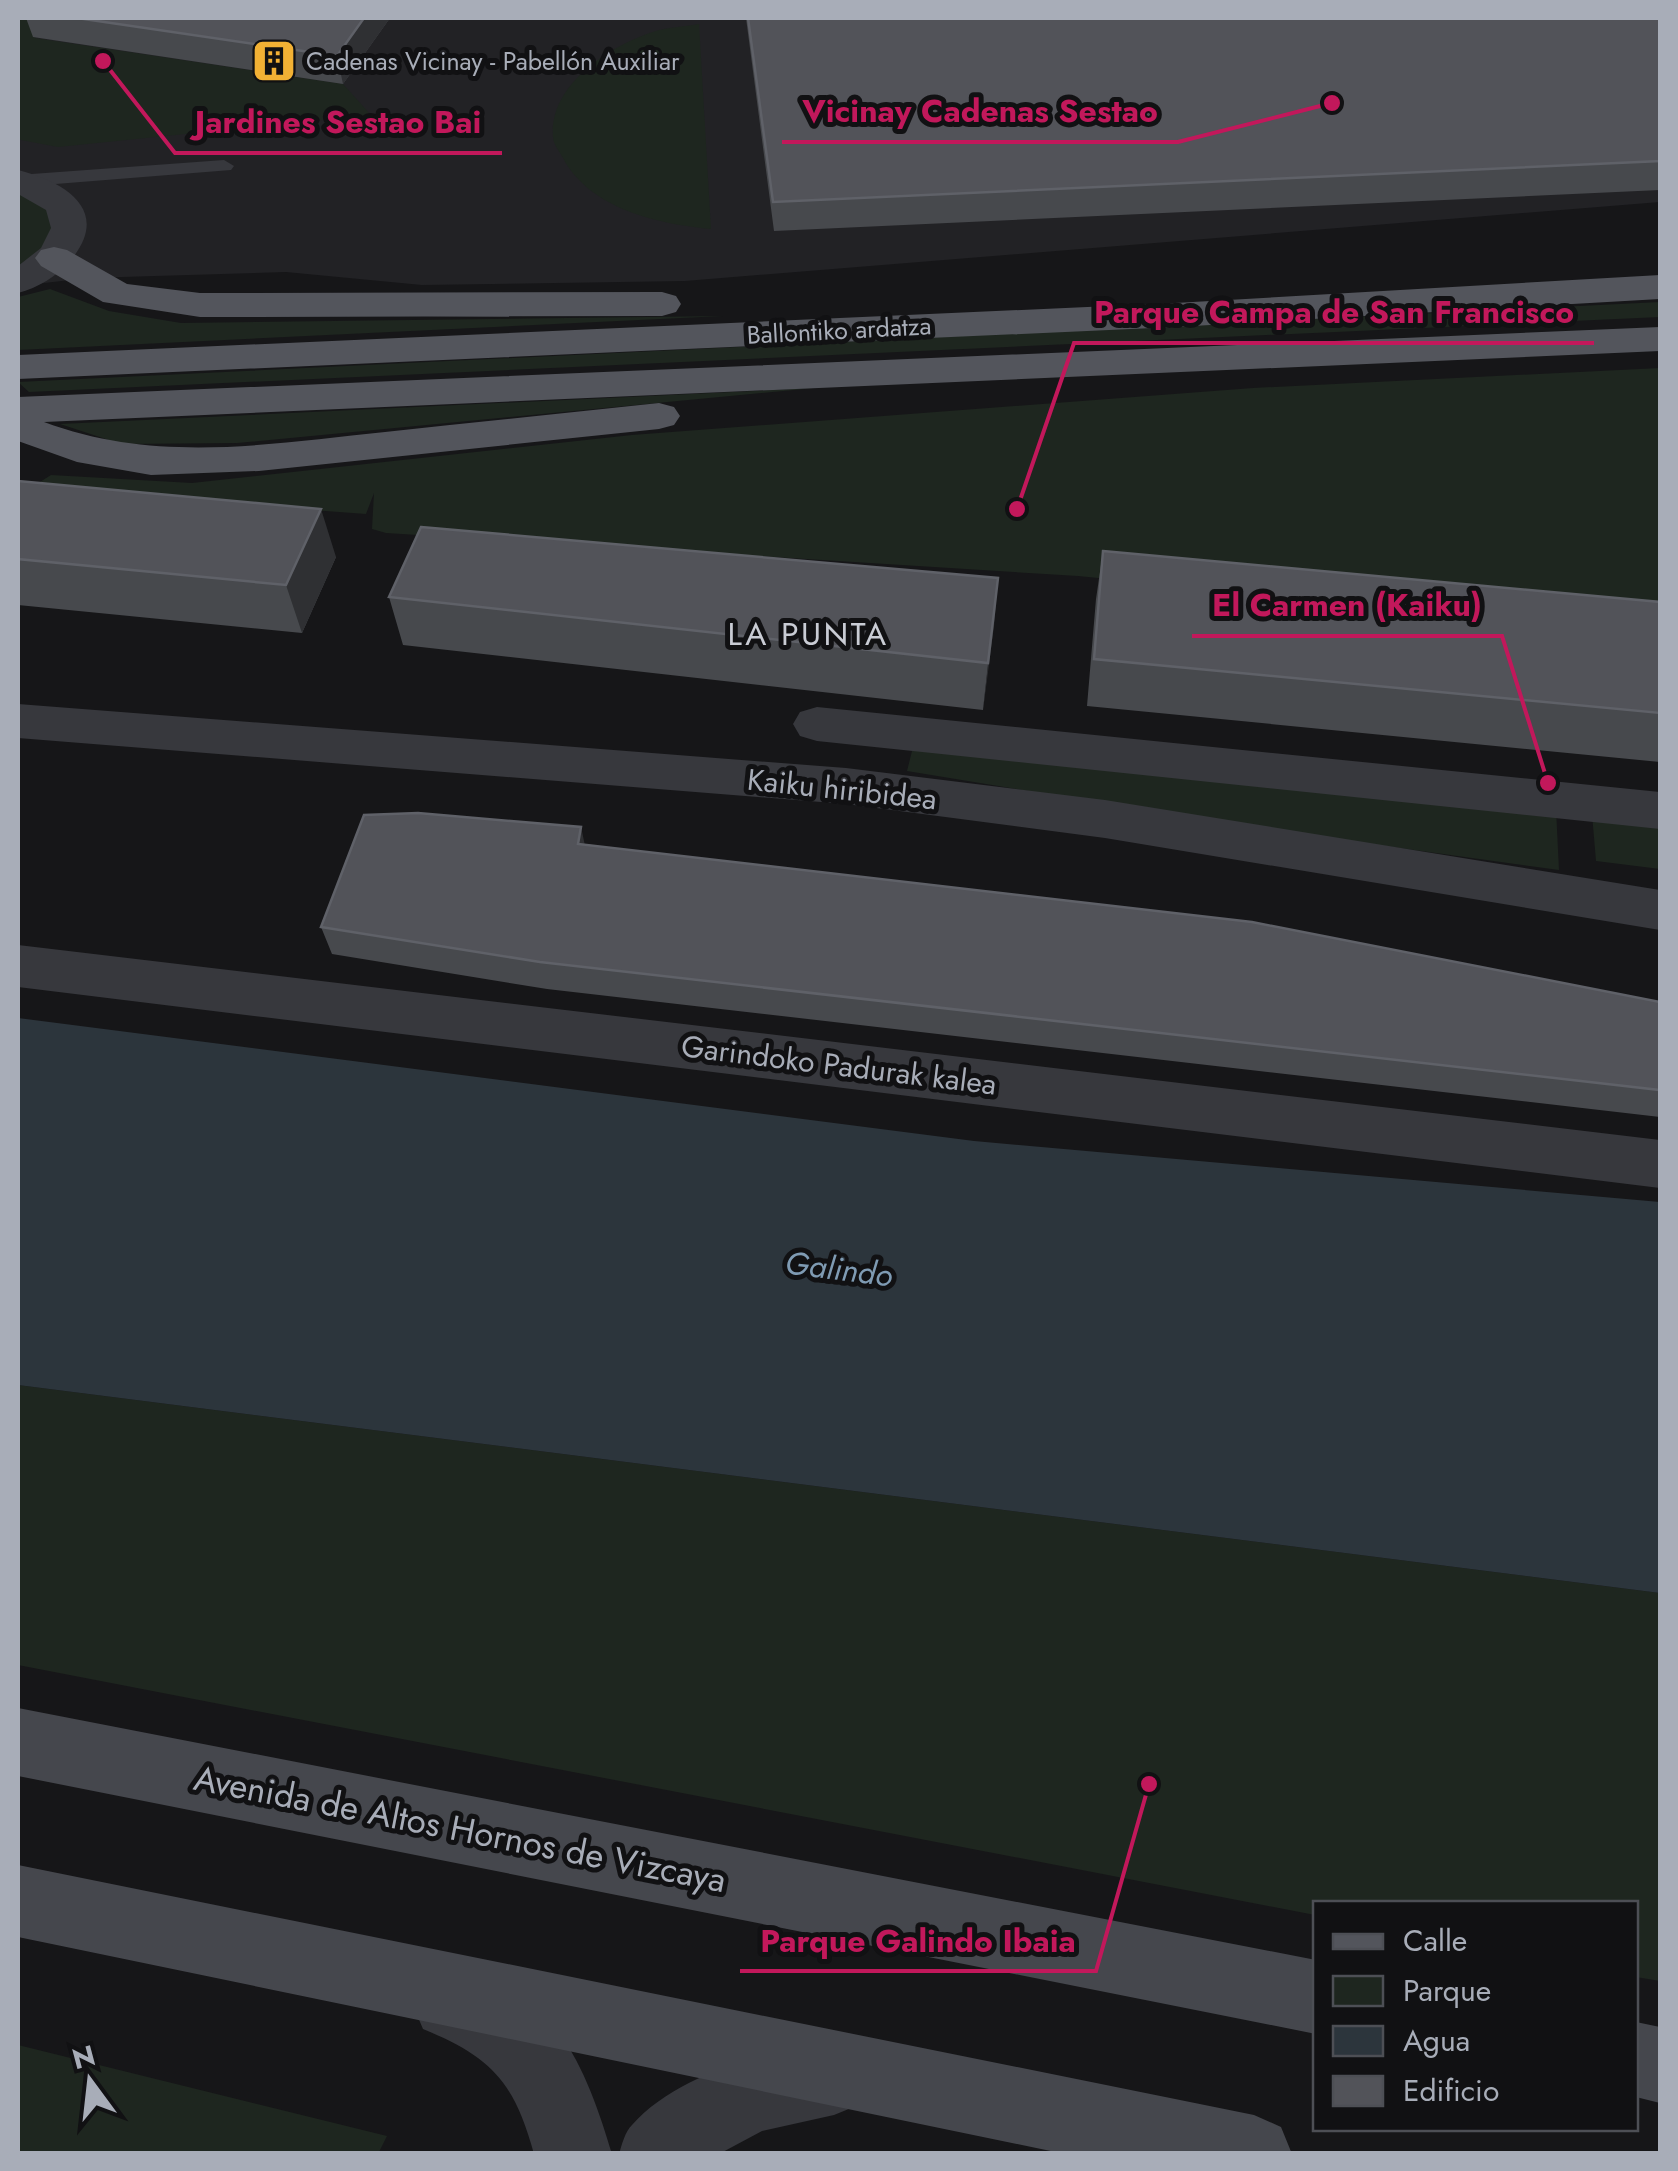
<svg xmlns="http://www.w3.org/2000/svg" width="1678" height="2171" font-family="Jost,sans-serif">
	<rect width="100%" height="100%" fill="#161618"/>
	<!-- built -->
	<path fill="#222225" d="M18 18H1660V202L685 281 422 285 286 272 88 278 18 286Z"/>
	<!-- green -->
	<path fill="#1e261f" d="M18 18H53L35 38 343 84 371 115 58 147 21 140 18 138Z
		M699 24 711 229C658 224 590 209 563 158 560 152 553 144 553 137 549 85 609 46 653 32 667 27 684 27 699 24Z
		M18 188 46 199 60 228 34 261 18 271Z
		M50 289 109 311 181 323 723 316 18 350V297Z
		M1660 302V317L29 392 18 382Z
		M1660 368V633L1078 576 386 533 372 529 374 493 366 514 29 489 51 475 192 483 632 435 1253 388Z
		M815 388 237 443 121 444 60 424Z
		M913 747 1556 809 1559 870 1242 826 907 771Z
		M1592 814 1660 822V869L1596 861Z
		M18 1385 1660 1593V1981L1636 1977V1904H1316L1315 1915 18 1665Z
		M18 2045 387 2136 378 2154 18 2153Z"/>
	<!-- water -->
	<path fill="#2c353c" d="M18 1018 974 1141 1660 1202V1593L18 1385Z"/>
	<g fill="none" stroke-linecap="round" stroke-linejoin="round">
		<!-- lane -->
		<path fill="#37383d" fill-rule="evenodd" d="M224 160 234 166 231 170 18 187V175Z"/>
		<!-- street -->
		<path fill="#37383d" fill-rule="evenodd" d="M18 170C65 182 112 210 71 260 57 276 38 288 18 293V266L41 248 51 228 46 210 18 194Z
			M18 704 846 768 1105 800 1660 890V930L1105 838 846 804 18 738Z
			M817 707 1660 792V829L817 741 800 736 793 724 800 712Z
			M18 945 1660 1140V1188L18 987Z
			M449 1966C472 1975 499 1982 520 1996 572 2028 595 2098 612 2154H534C514 2081 491 2057 423 2029L412 2003 423 1977Z
			M834 2039 861 2050 872 2077 861 2104 834 2115 762 2131 719 2154H619C622 2144 625 2132 632 2125 675 2075 771 2049 834 2039Z"/>
		<!-- secondary -->
		<path fill="#45474d" fill-rule="evenodd" d="M18 1708 1316 1960V2034L18 1776Z
			M18 1865 1254 2115 1281 2127 1292 2154H1065L18 1937Z
			M1636 2022 1660 2027V2103L1636 2097Z"/>
		<!-- primary -->
		<path fill="#53555c" fill-rule="evenodd" d="M54 247 67 250 127 284 200 293 662 292 676 296 681 304 676 312 662 316 200 317 103 302 41 266 35 258 41 250Z
			M1660 275V299L1175 327 18 379V355L1175 303Z
			M1660 327V351L44 422C157 464 268 444 385 432 476 422 568 413 659 403L674 407 680 416 674 425 659 429 259 471 151 475 77 462 18 441V397Z"/>
	</g>
	<!-- wall -->
	<path fill="#47494d" d="M26 18H390L343 84 33 37Z
		M746 18H1660V190L774 231Z
		M18 481 336 557 302 633 18 605Z
		M1103 551 1660 602V762L1087 706 1096 599Z
		M998 578 983 710 403 645 389 597Z
		M585 844 1660 1002V1117L547 989 332 954 321 927Z"/>
	<!-- shaded-wall -->
	<path fill="#2f3033" d="M364 18H390L343 84 337 56Z
		M321 509 336 557 302 633 286 585Z
		M998 578 994 626 983 710 988 663Z
		M581 827 587 855 578 844Z"/>
	<!-- building -->
	<path fill="#525359" stroke="#5f6168" stroke-width="2.5" d="M77 18H364L337 56Z
		M748 18H1660V161L773 202Z
		M18 481 321 509 286 585 18 559Z
		M421 527 998 578 988 663 389 597Z
		M1103 551 1660 602V713L1094 659Z
		M418 813 581 827 578 844 1252 922 1660 1002V1090L540 962 321 927 364 815Z"/>
	<!-- icons -->
	<defs>
		<symbol id="building-square" viewBox="-11 -11 22 22"><rect x="-9" y="-9" width="18" height="18" rx="4" fill="#f2b134" stroke="#111113"/><path d="M-4-6H4V6H1V3H-1V6H-4ZM-2.5-4.3h1.7v1.8h-1.7ZM.8-4.3h1.7v1.8H.8ZM-2.5-1h1.7V.8h-1.7ZM.8-1h1.7V.8H.8Z" fill="#111"/></symbol>
	</defs>
	<g fill-rule="evenodd">
		<use href="#building-square" x="249" y="36" width="50" height="50"/>
	</g>
	<g text-anchor="middle" dominant-baseline="central" stroke-width="10" stroke-linejoin="round" paint-order="stroke">
		<!-- far-poi labels -->
		<g font-size="25" fill="#a8adb8" stroke="#111113" text-anchor="start">
			<text x="306" y="61">Cadenas Vicinay - Pabellón Auxiliar</text>
		</g>
		<!-- far-street labels -->
		<g font-size="25" fill="#a8adb8" stroke="#111113">
			<text transform="translate(839 330) rotate(-3)">Ballontiko ardatza</text>
		</g>
		<!-- street labels -->
		<g font-size="30" fill="#a8adb8" stroke="#111113">
			<text transform="translate(842 789) rotate(6)">Kaiku hiribidea</text>
			<text transform="translate(839 1065) rotate(7)">Garindoko Padurak kalea</text>
		</g>
		<!-- neighbourhood labels -->
		<g font-size="32" letter-spacing="2.5" fill="#c9ccd4" stroke="#111113">
			<text x="808" y="634">LA PUNTA</text>
		</g>
		<!-- water labels -->
		<g font-size="32" font-style="italic" fill="#7f9bb3" stroke="#111113">
			<text transform="translate(839 1269) rotate(7)">Galindo</text>
		</g>
		<!-- near-street labels -->
		<g font-size="35" fill="#a8adb8" stroke="#111113">
			<text transform="translate(460 1829) rotate(11)">Avenida de Altos Hornos de Vizcaya</text>
		</g>
	</g>
	<!-- callouts -->
	<path fill="none" stroke="#c2185b" stroke-width="4" d="M1332 103L1178 142H782M103 61L175 153H502M1017 509L1074 343H1594M1548 783L1502 636H1192M1149 1784L1096 1971H740"/>
	<g fill="#c2185b" stroke="#111113" stroke-width="4">
		<circle cx="1332" cy="103" r="10"/>
		<circle cx="103" cy="61" r="10"/>
		<circle cx="1017" cy="509" r="10"/>
		<circle cx="1548" cy="783" r="10"/>
		<circle cx="1149" cy="1784" r="10"/>
	</g>
	<g font-size="32" text-anchor="middle" font-weight="bold" fill="#c2185b" stroke="#111113" stroke-width="10" stroke-linejoin="round" paint-order="stroke">
		<text x="980" y="122">Vicinay Cadenas Sestao</text>
		<text x="338" y="133">Jardines Sestao Bai</text>
		<text x="1334" y="323">Parque Campa de San Francisco</text>
		<text x="1347" y="616">El Carmen (Kaiku)</text>
		<text x="918" y="1952">Parque Galindo Ibaia</text>
	</g>
	<!-- border -->
	<rect width="1678" height="2171" fill="none" stroke="#a8adb8" stroke-width="40"/>
	<!-- legend -->
	<rect x="1313" y="1901" width="325" height="230" fill="#111113" stroke="#4d4f55" stroke-width="2.5"/>
	<rect x="1333" y="1934" width="50" height="15" fill="#53555c" stroke="#4d4f55" stroke-width="2.5"/>
	<text x="1403" y="1951" font-size="30" fill="#a8adb8">Calle</text>
	<rect x="1333" y="1976" width="50" height="30" fill="#1e261f" stroke="#4d4f55" stroke-width="2.5"/>
	<text x="1403" y="2001" font-size="30" fill="#a8adb8">Parque</text>
	<rect x="1333" y="2026" width="50" height="30" fill="#2c353c" stroke="#4d4f55" stroke-width="2.5"/>
	<text x="1403" y="2051" font-size="30" fill="#a8adb8">Agua</text>
	<rect x="1333" y="2076" width="50" height="30" fill="#525359" stroke="#4d4f55" stroke-width="2.5"/>
	<text x="1403" y="2101" font-size="30" fill="#a8adb8">Edificio</text>
	<!-- north arrow -->
	<g transform="translate(90 2081) rotate(345)" stroke="#111113" stroke-width="8" paint-order="stroke">
	<path d="M0-8L18 38L0 25L-18 38Z" fill="#a8adb8"/>
	<text y="-15" font-size="28" font-weight="bold" text-anchor="middle" fill="#a8adb8">N</text>
	</g>
</svg>
